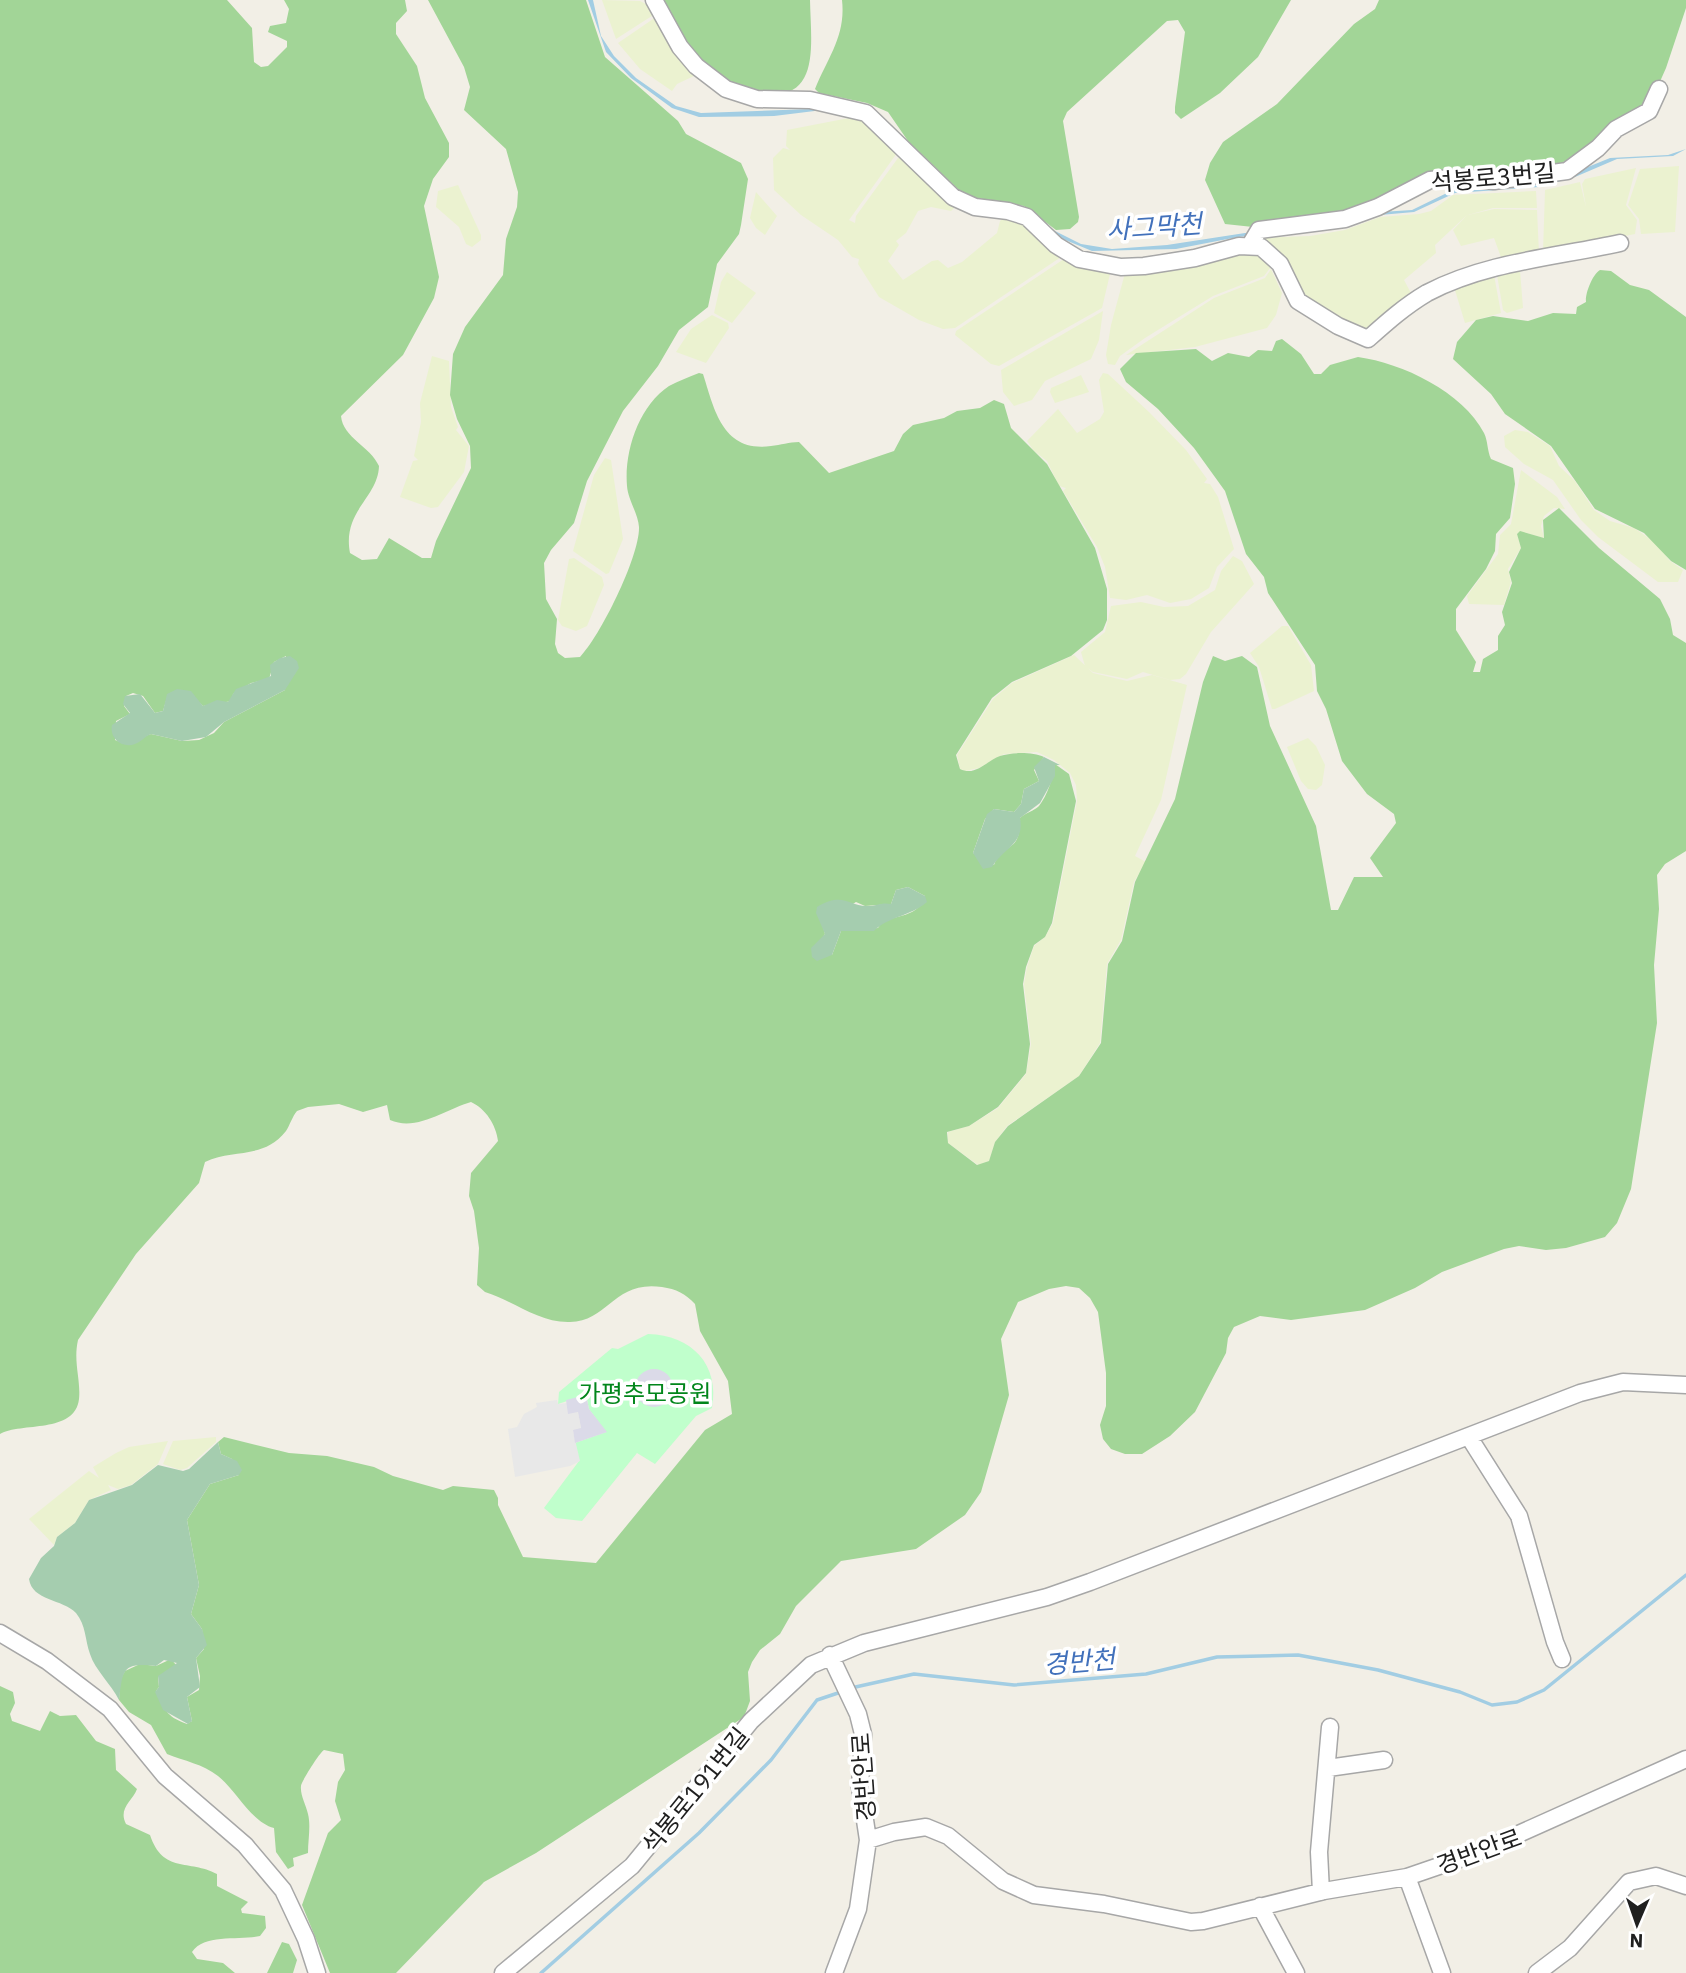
<svg xmlns="http://www.w3.org/2000/svg" width="1686" height="1973" font-family="'IBM Plex Sans','Noto Sans KR',sans-serif">
	<rect width="100%" height="100%" fill="#f2efe6"/>
	<!-- farmland -->
	<path fill="#ebf2d0" d="M602 0 640 1 652 7 655 14 616 39Z
		M656 17 698 74 677 84 672 91 640 69 618 43Z
		M854 117 863 119 897 153 849 220 855 223 856 216 898 158H903L956 206 951 211 931 207 918 211 906 233 896 241 899 245 888 261 903 280 932 261 938 260 948 268 962 262 997 233 1000 221 1005 217 1014 218 1028 226 1061 257 955 328 943 329 919 320 879 297 858 264 859 259 852 257 838 240 801 215 774 190 773 158 783 148 790 150 786 146 787 130Z
		M1679 166 1675 232 1641 234 1639 219 1628 205 1640 169Z
		M1636 168 1626 205 1637 220 1635 234 1543 252 1545 190 1580 182 1586 207 1582 184 1585 179Z
		M458 185 481 235V240L472 247 466 244 459 227 436 207 438 191Z
		M1536 191 1537 208H1493L1468 215 1494 209 1537 210 1539 253 1502 260 1494 238 1461 246 1453 230 1467 215 1435 245 1436 253 1404 280 1412 295 1370 328 1361 329 1302 300 1260 238 1310 236 1345 230 1380 217 1419 214 1431 211 1453 195Z
		M756 192 777 216 765 235 756 228 750 218Z
		M1244 252 1260 254 1269 261 1271 267 1264 276 1213 296 1145 338 1120 356 1115 365 1108 364 1106 355 1111 325 1125 273Z
		M1064 259 1110 274 1102 308 999 366 991 364 955 335 956 331Z
		M1271 269 1282 293 1276 315 1267 328 1195 347 1126 355 1214 298 1265 278Z
		M1520 270 1523 308 1507 313 1503 310 1497 275Z
		M727 272 756 293 732 323 714 313 721 282Z
		M1494 275 1501 313 1465 323 1454 287Z
		M1103 311 1099 340 1091 359 1045 381 1032 400 1014 406 1003 392 1001 370Z
		M712 315 728 323 729 328 706 363 676 352 691 329Z
		M432 356 449 361 451 407 458 427 456 430 469 446 464 472 438 507 431 508 400 497 413 461 418 460 414 456 421 422 420 403Z
		M1103 373 1108 374 1149 412 1186 450 1207 479 1204 483 1210 484 1218 497 1234 549 1217 567 1209 588 1191 599 1170 603 1147 595 1126 600 1110 598 1105 567 1097 547 1063 491 1066 488 1059 486 1047 461 1034 451 1027 441 1058 409 1077 433 1100 419 1104 412 1099 380Z
		M1081 375 1089 392 1055 403 1050 392 1051 388Z
		M1515 430 1528 432 1550 446 1559 466 1575 481 1594 510 1610 521 1634 528 1656 543 1670 561 1683 570 1678 582H1658L1598 537 1581 520 1553 480 1524 464 1505 447 1504 436Z
		M605 458 611 460 623 539 609 573 606 574 573 551 594 475Z
		M1521 470 1557 497 1565 509 1554 508 1544 516 1541 526 1544 538 1522 532 1517 534 1521 548 1508 569 1511 582 1504 605 1469 604 1467 596 1498 554 1500 535 1511 524Z
		M1233 556 1242 561 1254 584 1211 632 1186 674 1180 679 1170 680 1143 672 1127 679 1093 672 1085 666 1081 652 1105 632 1111 606 1141 602 1164 607 1188 606 1215 590 1221 571Z
		M574 558 602 577 604 585 587 626 576 631 562 626 558 620 569 559Z
		M1282 626H1288L1311 665 1314 691 1275 709H1272L1259 667 1250 653Z
		M1074 655 1093 673 1127 681 1152 675 1187 685 1161 800 1135 856 1146 862 1134 882 1121 940 1107 964 1100 1043 1079 1076 1007 1126 995 1142 989 1161 978 1165 948 1143V1132L969 1126 998 1108 1026 1074 1031 1044 1024 984 1027 967 1034 946 1045 937 1053 923 1077 801 1076 785 1070 773 1054 760 1037 752 1004 754 979 768 965 771 960 769 957 755 993 699 1012 683Z
		M1308 738 1316 746 1325 765 1322 785 1316 790 1308 789 1301 781 1287 747Z
		M216 1437V1442L187 1468 180 1470 163 1464 173 1441Z
		M168 1441 158 1464 131 1485 118 1489 108 1485 111 1490 89 1500 75 1523 57 1537 54 1545 29 1519 89 1471 99 1478 93 1467 116 1453 129 1447Z"/>
	<!-- forest -->
	<path fill="#a2d597" fill-rule="evenodd" d="M0 0H227L252 28 254 62 261 67 268 66 287 47V41L268 32 270 26 286 23 289 9 284 0H405L407 11 396 23V34L417 66 425 98 449 143V157L433 179 424 206 439 277 434 298 403 355 341 416C343 438 370 446 379 466 378 498 342 511 350 553L362 560 377 559 389 538 422 558H431L436 541 471 468 470 446 457 419 450 395 453 354 465 327 503 275 506 239 517 207 518 192 506 149 464 110 470 87 464 67 428 0H586L605 57 678 121 686 134 741 163 748 179 741 225 739 234 717 264 708 307 679 330 658 366 623 411 587 481 574 523 551 550 544 563 546 599 557 619 555 644 558 653 565 658 580 657C600 637 640 556 639 527 638 513 628 500 627 486 624 451 639 406 669 386 678 381 689 377 699 373L703 374C714 408 722 453 771 446 781 445 789 442 799 442L829 473 894 451 903 434 913 425 944 418 957 411 980 408 994 400 1004 404 1011 428 1047 464 1095 548 1107 589V620L1103 630 1071 656 1012 682 992 698 956 755 960 769C976 777 987 760 1000 756 1012 752 1033 752 1044 757L1034 770 1039 781 1024 789 1021 804 1014 812 994 809 985 819 973 853 994 865C1003 841 1021 855 1020 818 1025 813 1034 811 1039 806 1047 796 1054 776 1055 764L1069 774 1076 801 1052 923 1045 937 1034 945 1026 967 1023 984 1030 1044 1026 1073 998 1107 969 1126 947 1132 948 1143 977 1165 989 1161 995 1142 1008 1126 1079 1076 1101 1043 1108 964 1122 941 1135 882 1175 799 1203 682 1213 656 1225 661 1242 656 1257 667 1270 726 1316 826 1331 910H1338L1354 877H1383L1370 858 1396 823 1394 814 1367 794 1342 761 1326 709 1317 691 1315 665 1268 593 1264 577 1246 554 1225 491 1194 448 1158 409 1126 382 1120 369 1136 353 1196 349 1212 361 1228 353 1249 357 1258 350 1272 351 1276 341 1282 339 1301 354 1314 374H1321L1330 365 1358 357C1402 363 1463 392 1484 433 1488 441 1487 450 1491 459L1513 468 1515 484 1510 518 1496 534 1495 551 1486 569 1456 609V630L1476 662 1473 672H1480L1483 659 1498 650V636L1505 625 1502 612 1512 583 1509 572 1521 548 1517 534 1520 531 1544 538 1543 520 1559 508 1599 548 1660 599 1670 619 1673 635 1686 643V851L1665 864 1657 875 1659 909 1654 965 1657 1023 1631 1189 1617 1223 1605 1237 1566 1248 1546 1250 1519 1246 1504 1249 1442 1272 1415 1288 1365 1310 1291 1320 1260 1316 1234 1327 1228 1338 1226 1353 1195 1412 1170 1436 1142 1454H1125L1111 1449 1103 1439 1100 1425 1106 1406V1373L1098 1312 1090 1298 1079 1288 1066 1286 1049 1289 1018 1302 1001 1339 1009 1395 981 1492 965 1515 916 1549 841 1561 796 1606 780 1634 760 1650 752 1662 748 1672 750 1701 744 1717 536 1853 484 1882 396 1973H330L302 1905 328 1833 341 1820 335 1801 338 1782 345 1770 343 1754 324 1750C320 1752 301 1782 301 1786 300 1795 306 1805 308 1814 311 1826 308 1840 308 1853L293 1858 294 1866 288 1869 276 1852 274 1828C251 1822 236 1790 218 1776 203 1764 184 1761 167 1754L151 1725 129 1712 119 1700 120 1680 125 1671 140 1664 156 1666 171 1659 176 1665 158 1677 159 1687 156 1691C166 1710 165 1716 187 1724L192 1721 187 1697 199 1690 200 1676 196 1658 204 1649 202 1629 191 1614 199 1585 187 1520 210 1484 239 1475 232 1459 221 1454 218 1442 224 1437 289 1453 327 1456 374 1467 393 1476 443 1490 453 1486 494 1490 498 1498V1505L523 1557 596 1563 705 1430 732 1414 728 1381 700 1331 695 1304C686 1294 676 1289 662 1287 614 1280 609 1321 570 1322 539 1323 514 1301 485 1292L477 1285 479 1248 474 1211 469 1196 471 1173 498 1141C496 1125 486 1109 471 1102 446 1109 417 1132 390 1120L387 1105 363 1112 339 1104 308 1107 297 1111C292 1117 290 1125 286 1131 263 1160 234 1148 205 1162L199 1183 136 1254 78 1340C73 1362 81 1380 79 1399 75 1434 21 1422 0 1434ZM286 656 285 690 224 722 214 733 199 740 182 741 151 734C133 740 137 749 115 740L116 721 130 714 124 706 126 696 133 693 143 696 155 713 163 711 168 694 196 699 203 706 232 701 233 694 251 683 269 679 274 662ZM908 887 925 896C917 922 887 912 878 928L841 931 832 955 821 940 825 934 822 923 856 902 865 906 891 904 896 890Z
		M661 0H810C811 48 822 108 751 92 731 88 714 81 700 65 684 48 673 20 661 0Z
		M842 0H1291L1258 57 1220 93 1181 119 1175 113V107L1185 32 1178 20 1167 21 1067 112 1063 121 1079 217 1078 222 1070 229 1056 230 1024 206 965 196 908 141 888 112 867 103 819 93 815 89C828 57 846 36 842 0Z
		M1379 0H1686V8L1666 68 1650 104 1596 144 1556 166 1526 173 1462 174 1356 210 1253 227 1225 224 1205 180 1210 163 1223 142 1277 104 1354 24 1375 9Z
		M1600 270 1611 271 1630 285 1649 290 1686 317V570L1671 561 1644 533 1595 509 1551 446 1505 414 1491 394 1453 359 1457 342 1476 320 1493 316 1528 321 1553 313 1576 314 1577 307 1586 302C1585 294 1592 275 1600 270Z
		M0 1686 13 1692 15 1703 10 1714 12 1721 40 1731 50 1711 60 1716 76 1715 96 1741 115 1749 116 1770 137 1789C132 1802 118 1808 126 1824L150 1835C163 1874 189 1859 217 1874V1886L248 1902 241 1909 242 1913 265 1916 266 1928 260 1936C240 1941 205 1933 192 1952L197 1959 223 1963 235 1973H0Z
		M282 1942 289 1944 297 1960 293 1973H267Z"/>
	<!-- cemetery -->
	<path fill="#a5cdaf" d="M290 656 297 661 299 668 285 690 224 722 206 737 182 741 151 734C144 737 141 742 135 744 122 749 109 738 112 725L130 713 123 704 125 696 140 694 155 713 163 711 167 694 177 689 191 691 203 706 217 700 228 702 236 689 271 676 270 665 280 658Z
		M1044 757 1060 765H1055V776L1040 803 1020 818C1025 844 1003 848 992 867L983 869 973 853 987 814 994 809 1014 812 1021 804 1024 789 1039 781 1034 767Z
		M908 887 925 896 927 902C909 917 889 916 874 931H841L832 955 817 961 812 957 811 948 825 934 816 913 817 907C844 891 849 907 868 906 877 906 881 902 891 904L896 890Z
		M218 1442 221 1454 237 1461 242 1470 239 1475 210 1484 187 1520 199 1585 191 1614 202 1629 207 1645 196 1658 200 1687 187 1697 192 1721 188 1724 163 1710 155 1692 159 1687 158 1676 177 1663 164 1660 156 1666C121 1662 123 1671 119 1700 111 1684 95 1670 90 1654 85 1640 86 1625 76 1613 63 1599 32 1601 29 1579L41 1558 54 1546 57 1537 75 1523 89 1500 132 1485 158 1465 183 1471 189 1469Z"/>
	<!-- park -->
	<path fill="#c0ffcc" d="M648 1334C692 1335 720 1365 712 1408L696 1416 655 1464 637 1453 582 1521 556 1518 544 1508 579 1461 575 1443 606 1432 589 1409 586 1395 558 1404 559 1392 612 1348 618 1349Z"/>
	<!-- parking -->
	<path fill="#e8e8e8" d="M557 1400 558 1404 567 1403 569 1413 578 1412 581 1429 573 1431 580 1461 570 1466 515 1477 508 1429 517 1427 524 1414 537 1407 536 1403Z"/>
	<!-- plaza -->
	<path fill="#dbdae8" d="M635 1388a19 19 0 1 1 38 0a19 19 0 1 1-38 0Z
		M586 1395 589 1409 607 1432 575 1443 573 1430 581 1428 578 1412 568 1414 566 1400Z"/>
	<!-- water -->
	<path fill="#a2cde3" d="M588 0H593L601 36 614 56 636 78 676 106 701 113 839 108 774 116 699 117 672 108 631 78 606 52Z
		M1686 149 1673 156 1617 159 1575 177 1539 187 1455 193 1414 212 1380 215 1341 227 1238 237 1176 249 1092 251 1058 237 1043 225 1081 244 1112 249 1167 245 1245 233 1292 232 1381 212 1412 210 1453 190H1499L1546 184 1610 158 1668 155Z"/>
	<g fill="none" stroke-linecap="round" stroke-linejoin="round">
		<!-- stream -->
		<path stroke="#a2cde3" stroke-width="3.5" d="M851 1688 914 1674 1014 1685 1146 1674 1217 1657 1298 1655 1378 1670 1460 1692 1492 1705 1517 1702 1544 1690 1686 1575
			M541 1973 699 1833 771 1760 817 1700 844 1691"/>
		<defs>
			<path id="minor" d="M654 0 680 47 696 66 726 89 757 99 810 100 866 113 953 197 975 207 1008 211 1027 217 1056 245 1079 259 1121 267 1144 266 1195 258 1239 246 1261 247 1280 264 1298 301 1338 326 1368 339C1387 322 1405 306 1427 293 1486 262 1556 257 1620 243
				M1250 245 1259 230 1345 219 1378 207 1430 180 1461 177 1494 181 1567 171 1598 148 1616 129 1649 111 1659 89
				M1469 1437 1519 1516 1555 1642 1562 1659
				M0 1633 47 1661 110 1709 165 1776 245 1845 283 1890 306 1939 317 1973
				M830 1655 858 1714 863 1734 860 1787 868 1840 858 1909 834 1973
				M1328 1768 1384 1760
				M868 1840 894 1832 926 1827 948 1836 1003 1881 1034 1895 1104 1904 1191 1922 1203 1921 1324 1891 1407 1877 1474 1854 1686 1759
				M1407 1877 1442 1973
				M1321 1892 1319 1852 1330 1727
				M1260 1906 1296 1973
				M503 1973 632 1866 751 1721 811 1665 864 1643 1047 1597 1090 1582 1580 1393 1623 1382 1686 1385
				M1537 1973 1570 1948 1629 1882 1656 1876 1686 1886"/>
		</defs>
		<!-- minor casing -->
		<use href="#minor" stroke="#a7a7a7" stroke-width="19"/>
		<!-- minor -->
		<use href="#minor" stroke="#fff" stroke-width="16"/>
	</g>
	<g text-anchor="middle" dominant-baseline="central" stroke-width="7" stroke-linejoin="round" paint-order="stroke">
		<!-- street labels -->
		<g font-size="24" fill="#202020" stroke="#fff">
			<text transform="translate(1493 177) rotate(-5)">석봉로3번길</text>
			<text transform="translate(863 1777) rotate(-94)">경반안로</text>
			<text transform="translate(695 1790) rotate(-51)">석봉로191번길</text>
			<text transform="translate(1479 1851) rotate(-20)">경반안로</text>
		</g>
		<!-- park labels -->
		<g font-size="24" fill="#02861b" stroke="#fff">
			<text x="645" y="1393">가평추모공원</text>
		</g>
		<!-- water labels -->
		<g font-size="26" font-style="italic" fill="#4271bb" stroke="#fff">
			<text transform="translate(1154 226) rotate(-4)">사그막천</text>
			<text transform="translate(1079 1661) rotate(-5)">경반천</text>
		</g>
	</g>
	<!-- north arrow -->
	<g transform="translate(1637 1924) rotate(182)" stroke="#ffffff" stroke-width="5" paint-order="stroke">
	<path d="M0-5L12 26L0 18L-12 26Z" fill="#202020"/>
	<text y="-10" font-size="19" font-weight="bold" text-anchor="middle" fill="#202020">N</text>
	</g>
</svg>
